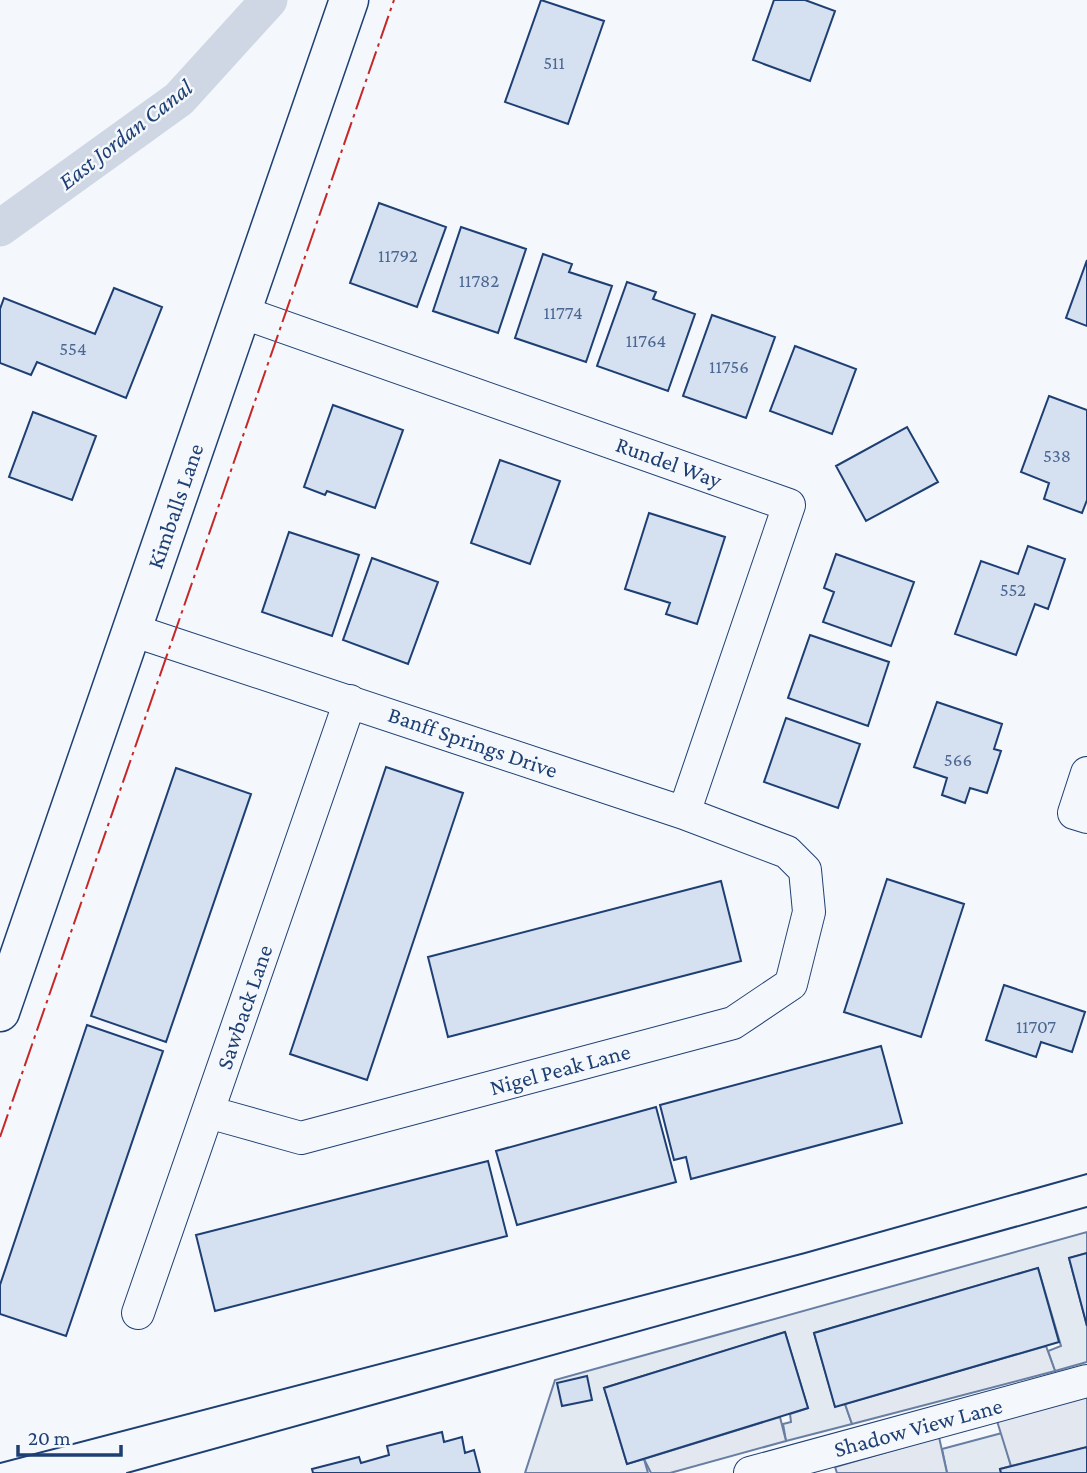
<svg xmlns="http://www.w3.org/2000/svg" width="1087" height="1473" font-family="'Crimson Pro',serif">
	<rect width="100%" height="100%" fill="#f4f7fb"/>
	<!-- green -->
	<path fill="#e3e9f0" stroke="#687fa3" stroke-width="2" d="M1087 1232V1253L1069 1258 1087 1326V1362L1055 1371 1048 1351 1061 1346 1038 1268 814 1333 835 1406 845 1404 852 1424 786 1441 783 1424 791 1422 790 1414 808 1408 785 1332 604 1388 627 1464 644 1459 648 1473H525L555 1380Z
		M1002 1433 1011 1466 1000 1469 1001 1473H947L942 1449Z"/>
	<!-- parking -->
	<path fill="#e3e8f0" stroke="#687fa3" stroke-width="2" d="M1046 1346 1055 1371 852 1424 845 1404Z
		M1087 1396V1447L1011 1466 997 1421Z
		M780 1417 786 1441 670 1473H651L644 1459Z
		M939 1437 947 1473H837L835 1467Z"/>
	<g fill="none" stroke-linecap="round" stroke-linejoin="round">
		<!-- canal -->
		<path stroke="#cfd7e4" stroke-width="37" d="M0 228 179 99 269 0"/>
	</g>
	<!-- building -->
	<path fill="#d5e0f0" stroke="#1d3f73" stroke-width="2" d="M541 0 604 21 568 124 505 102Z
		M774 0H805L835 11 810 81 753 60Z
		M379 203 446 227 417 307 350 283Z
		M461 227 526 249 498 333 433 311Z
		M543 254 572 264 569 272 612 286 586 362 515 338Z
		M1087 260V326L1066 318Z
		M627 282 656 292 653 299 695 314 668 391 597 366Z
		M114 288 162 307 126 398 37 362 31 375 0 363V309L4 298 95 334Z
		M712 315 775 337 746 418 683 396Z
		M795 346 856 369 832 434 770 411Z
		M1049 396 1087 410V500L1082 513 1044 499 1049 483 1021 472Z
		M333 405 403 430 375 508 327 491 325 495 304 487Z
		M33 412 96 436 72 500 9 477Z
		M907 427 938 482 866 521 836 466Z
		M500 460 560 481 530 564 471 543Z
		M649 513 725 537 697 624 666 614 670 603 625 589Z
		M289 532 359 555 332 636 262 612Z
		M1028 546 1065 559 1048 609 1035 604 1016 655 955 634 981 561 1018 574Z
		M836 554 914 582 891 646 823 622 834 592 824 588Z
		M372 558 438 582 408 664 343 640Z
		M810 635 889 662 868 726 788 698Z
		M937 702 1002 724 994 749 1001 751 987 793 970 788 965 803 942 795 947 778 914 767Z
		M786 718 860 744 838 808 764 782Z
		M386 767 463 793 367 1080 290 1054Z
		M176 768 251 794 166 1042 91 1016Z
		M887 879 964 904 921 1037 844 1012Z
		M721 881 741 961 448 1037 428 957Z
		M1004 985 1085 1012 1072 1052 1041 1042 1036 1057 986 1040Z
		M87 1025 163 1051 66 1336 0 1314V1285Z
		M881 1046 902 1123 691 1179 686 1157 674 1160 660 1105Z
		M656 1107 676 1182 517 1225 496 1151Z
		M488 1161 507 1236 215 1311 196 1235Z
		M1087 1253V1326L1069 1258Z
		M1038 1268 1059 1342 835 1407 814 1333Z
		M785 1332 808 1408 627 1464 604 1388Z
		M587 1376 592 1400 562 1406 557 1383Z
		M442 1432 444 1442 462 1437 465 1453 474 1450 480 1473H313L312 1469 359 1457 361 1463 389 1455 387 1446Z
		M1087 1447V1473H1001L1000 1469Z"/>
	<g fill="none" stroke-linecap="round" stroke-linejoin="round">
		<defs>
			<path id="minor" d="M241 312 789 505 684 813
				M132 630 684 813 787 852 805 870 809 912 791 984 733 1023 301 1138 208 1112
				M1087 773 1074 813 1087 817
				M138 1313 350 701
				M750 1473 1087 1381"/>
			<path id="tertiary" d="M0 1012 349 0"/>
		</defs>
		<!-- minor casing -->
		<use href="#minor" stroke="#1d3f73" stroke-width="34"/>
		<!-- tertiary casing -->
		<use href="#tertiary" stroke="#1d3f73" stroke-width="41"/>
		<!-- minor -->
		<use href="#minor" stroke="#f4f7fb" stroke-width="32"/>
		<!-- tertiary -->
		<use href="#tertiary" stroke="#f4f7fb" stroke-width="38"/>
		<!-- tram -->
		<path stroke="#1d3f73" stroke-width="2" d="M0 1463 805 1253 1087 1174
			M127 1473 1087 1207"/>
		<!-- power -->
		<path stroke="#c62828" stroke-width="2" stroke-dasharray="24 5 3.5 5" stroke-linecap="butt" d="M0 1137 394 0"/>
	</g>
	<g text-anchor="middle" dominant-baseline="central" stroke-width="5" stroke-linejoin="round" paint-order="stroke">
		<!-- number labels -->
		<g font-size="19" fill="#4b6792">
			<text x="554" y="62">511</text>
			<text x="398" y="255">11792</text>
			<text x="479" y="280">11782</text>
			<text x="563" y="312">11774</text>
			<text x="646" y="340">11764</text>
			<text x="73" y="348">554</text>
			<text x="729" y="366">11756</text>
			<text x="1057" y="455">538</text>
			<text x="1013" y="589">552</text>
			<text x="958" y="759">566</text>
			<text x="1036" y="1026">11707</text>
		</g>
		<!-- street labels -->
		<g font-size="23" fill="#1d3f73" stroke="#f4f7fb">
			<text transform="translate(669 462) rotate(20)">Rundel Way</text>
			<text transform="translate(175 506) rotate(-71)">Kimballs Lane</text>
			<text transform="translate(473 742) rotate(19)">Banff Springs Drive</text>
			<text transform="translate(244 1007) rotate(-71)">Sawback Lane</text>
			<text transform="translate(560 1069) rotate(-15)">Nigel Peak Lane</text>
			<text transform="translate(918 1427) rotate(-15)">Shadow View Lane</text>
		</g>
		<!-- water labels -->
		<g font-size="24" font-style="italic" fill="#1d3f73" stroke="#f4f7fb">
			<text transform="translate(125 134) rotate(-38)">East Jordan Canal</text>
		</g>
	</g>
	<!-- scale -->
	<path d="M18 1445v10h103v-10" fill="none" stroke="#1d3f73" stroke-width="3.5"/>
	<text x="28" y="1445" font-size="21" fill="#1d3f73" stroke="#f4f7fb" stroke-width="5" paint-order="stroke">20 m</text>
</svg>
